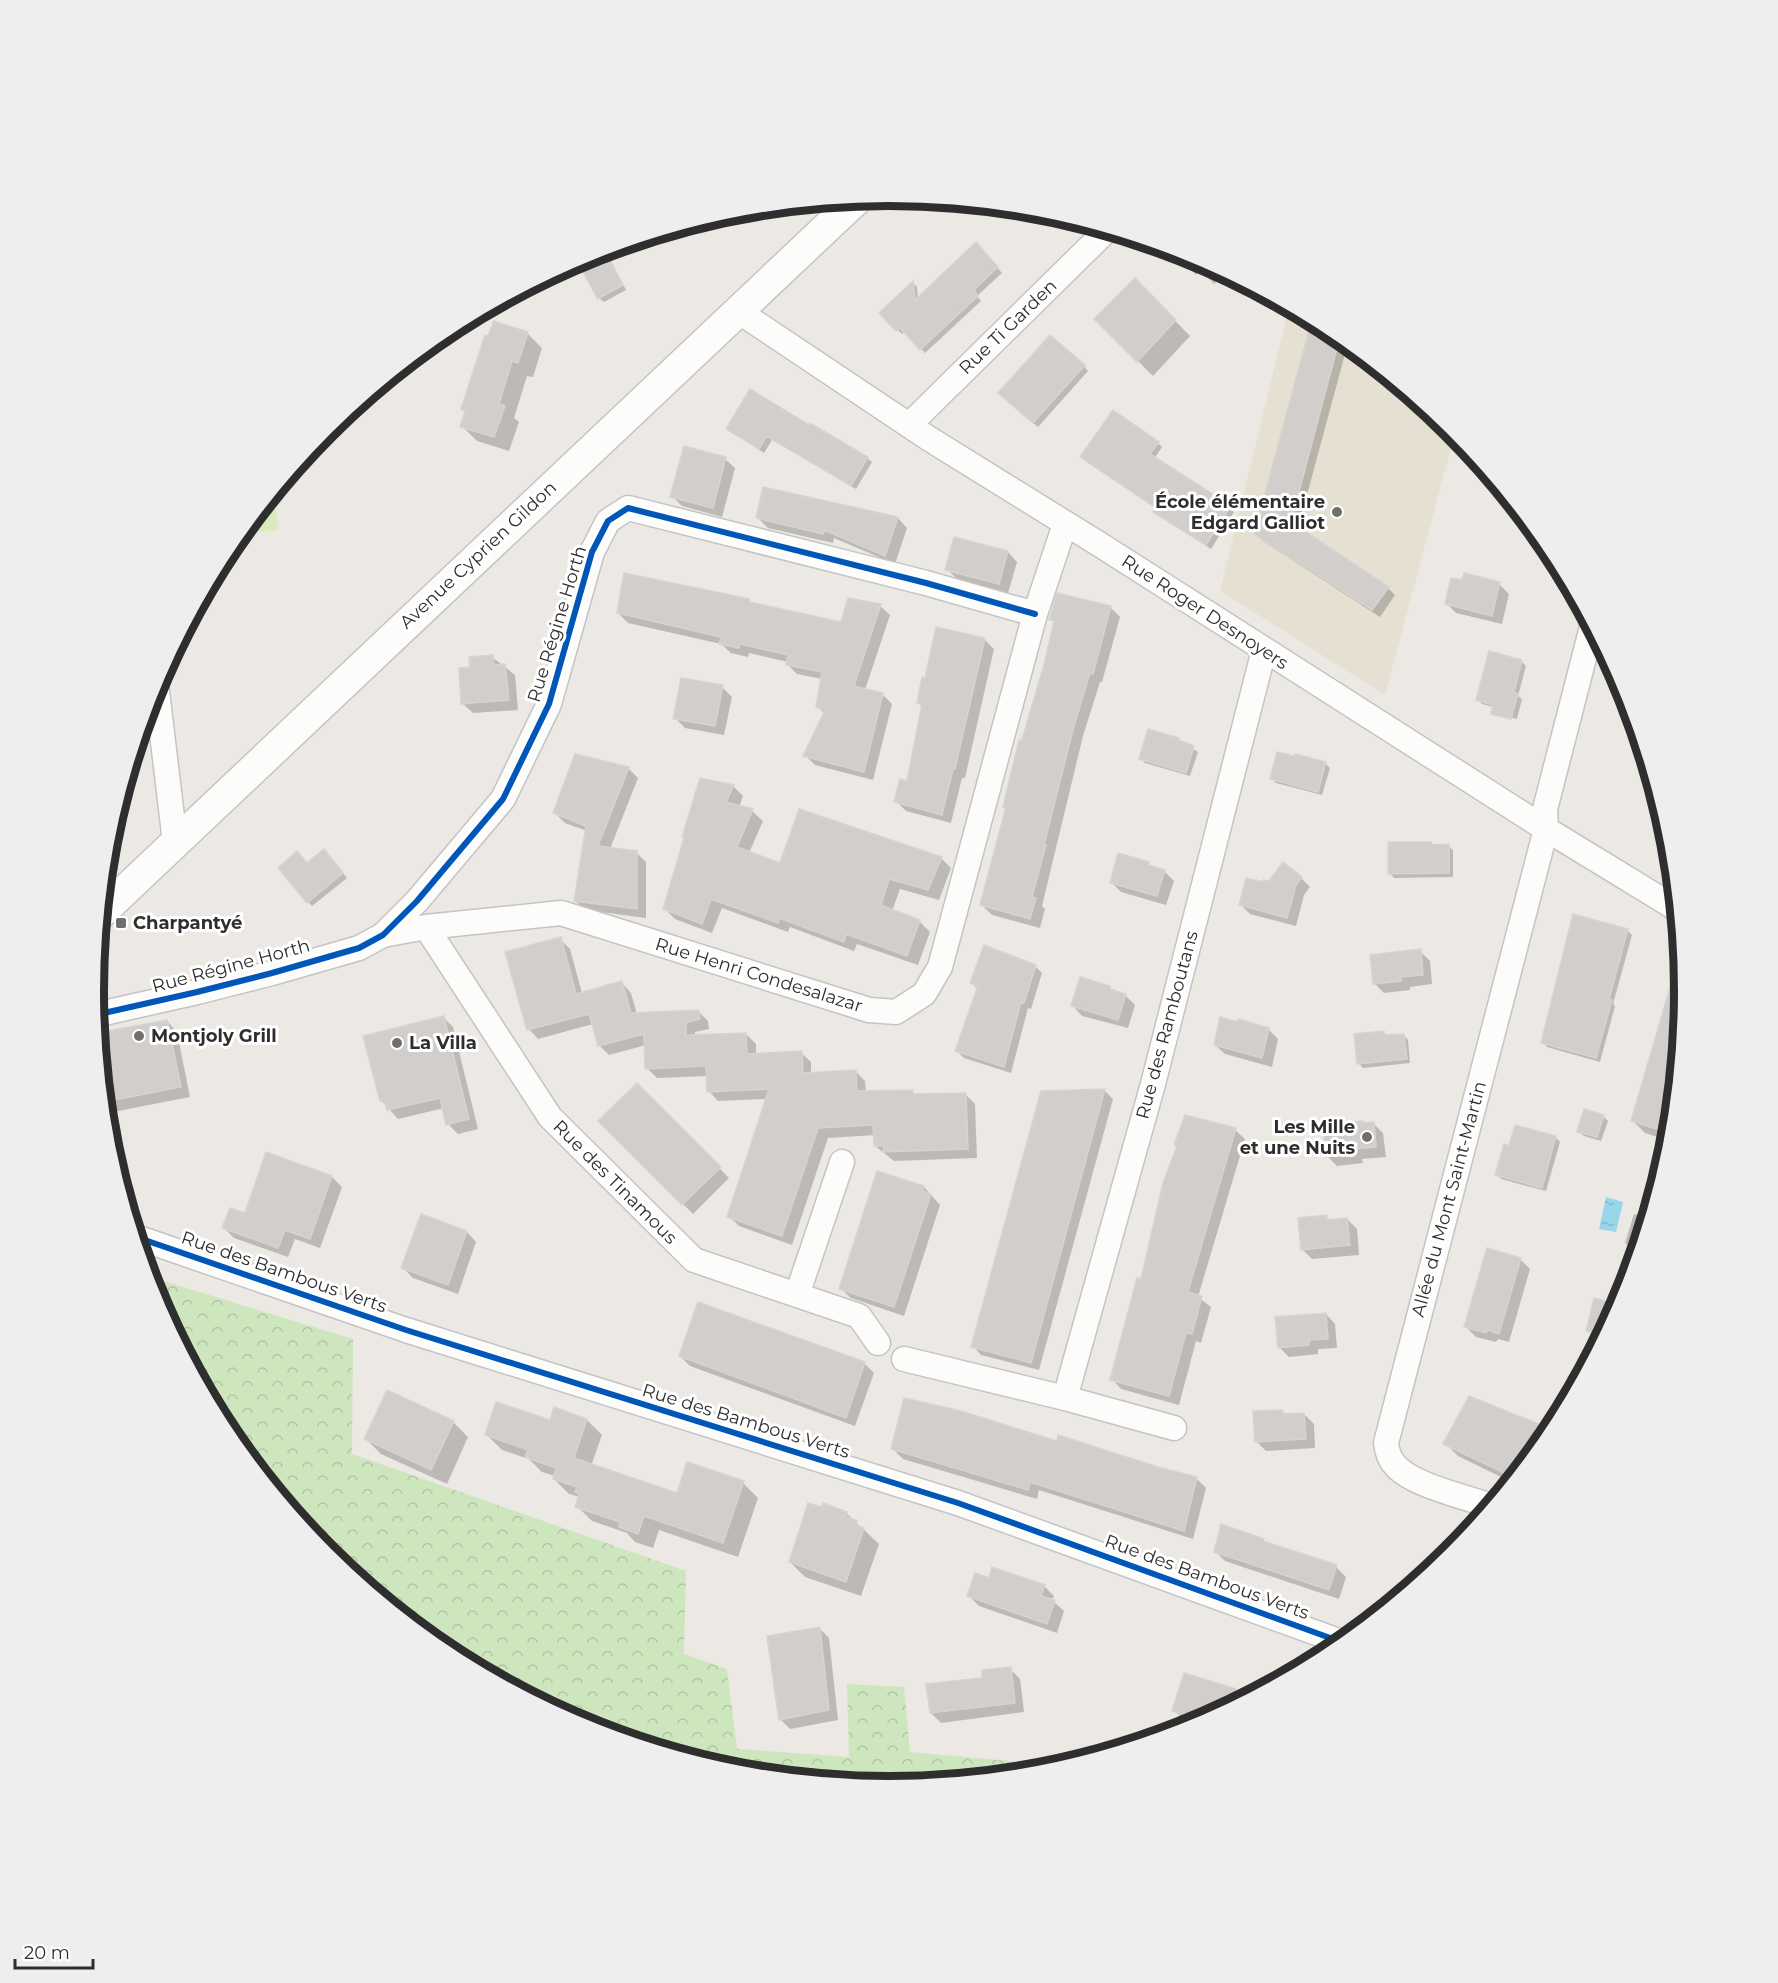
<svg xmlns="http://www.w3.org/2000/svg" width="1778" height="1983" font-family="Montserrat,sans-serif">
	<defs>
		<pattern id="forest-crowns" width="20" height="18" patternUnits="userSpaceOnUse" patternTransform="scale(1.5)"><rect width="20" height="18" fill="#cee6be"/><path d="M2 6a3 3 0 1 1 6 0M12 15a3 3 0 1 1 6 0" fill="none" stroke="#b1c6a4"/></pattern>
		<pattern id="water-ripples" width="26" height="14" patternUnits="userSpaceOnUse" patternTransform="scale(1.5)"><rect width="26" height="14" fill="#99d6ec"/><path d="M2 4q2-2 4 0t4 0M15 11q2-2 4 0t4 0" fill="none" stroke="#84b8cb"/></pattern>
	</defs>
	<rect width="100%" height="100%" fill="#ece8e4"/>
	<!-- education -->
	<path fill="#e6e0d3" d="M1289 307 1332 330 1455 433 1385 695 1220 591Z"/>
	<!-- forest -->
	<path fill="url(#forest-crowns)" d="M147 1276 353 1339 352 1454 686 1571 684 1654 727 1669 737 1749 849 1757 847 1684 904 1687 910 1752 1064 1766 1044 1772 889 1787 733 1772 584 1727 446 1653 326 1554 227 1433 153 1296Z"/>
	<!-- pitch -->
	<path fill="#d9eabb" d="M274 492 278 530 240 533Z"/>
	<!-- water -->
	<path fill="url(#water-ripples)" d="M1606 1197 1623 1202 1616 1232 1599 1229Z"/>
	<!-- shadow -->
	<path fill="#0003" d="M1038 210 1045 211 1063 216 1053 226Z
		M976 244 1002 273 977 296 981 301 925 353 905 332 902 334 881 313 913 283 917 287 918 299Z
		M1172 249 1194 256 1225 273 1214 284 1201 270 1196 275Z
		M603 251 608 255 626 290 604 302 599 298Z
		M1135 280 1190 336 1153 376 1096 319Z
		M1313 320 1332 330 1348 343 1298 528 1388 588 1395 595 1380 617 1263 541 1256 533Z
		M527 333 542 348 533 377 527 376 514 418 519 422 509 451 477 441 462 426Z
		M1084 366 1088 371 1038 427 1005 397Z
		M810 427 867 458 872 462 856 489 772 440 764 453 728 429Z
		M1158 443 1162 447 1154 459 1234 512 1211 549 1159 516 1155 512 1157 509 1087 461Z
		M725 459 735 468 722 517 682 506 672 496Z
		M1509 499 1531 526 1515 521 1506 511Z
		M758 518H898L907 528 895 564 834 538 833 543 768 528Z
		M1008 552 1017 562 1008 593 957 579 947 569Z
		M1499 584 1509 594 1502 624 1456 613 1446 603Z
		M749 601 753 604 842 624 880 606 890 615 865 690 882 694 892 704 873 780 815 765 805 755 825 714 817 706 822 679 797 674 787 664 788 662 749 653 748 657 731 653 721 644 628 623 618 613Z
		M1110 607 1120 617 1102 682H1100L1083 736 1042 906 1045 909 1040 928 992 915 982 905 1007 809 1004 806 1046 662 1055 623 1051 619Z
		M984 639 994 649 965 778H962L951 823 906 811 896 801 908 783 923 707 918 703 926 679Z
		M492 657 515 675 518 710 473 713 463 704 472 668Z
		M1521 661 1526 666 1518 696 1522 699 1517 719 1495 713V716L1492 713 1494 707 1482 704 1478 700Z
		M722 687 732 697 724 735 685 728 675 718Z
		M1178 739 1198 752 1190 776 1145 763 1141 758Z
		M576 755 629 769 638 778 610 849 636 852 646 862V918L585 910 575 901 587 831 565 823 555 813Z
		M1325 763 1330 768 1322 795 1276 783 1272 779Z
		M733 786 743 796 739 807 752 811 763 821 749 853 781 865 941 858 951 868 939 900 900 889 892 911 919 921 930 932 918 965 857 944 854 951 790 927 788 932 722 908 712 933 675 919 665 909Z
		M1431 844 1434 846H1448L1453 850V877L1394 878 1390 873Z
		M328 855 347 878 312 906 308 902Z
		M1148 864 1152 868 1164 871 1174 881 1166 905 1121 892 1111 882Z
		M1301 878 1310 887 1304 895 1296 926 1250 914 1241 905 1265 884Z
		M1627 930 1632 935 1613 1004 1615 1006 1600 1062 1547 1047 1543 1042Z
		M560 939 570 949 582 993 622 983 631 993 637 1014 698 1011 708 1021 709 1029 695 1032V1036L746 1034 756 1044V1055L801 1053 811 1062V1074L855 1071 865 1081 866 1092 912 1091 916 1095 965 1094 975 1104 977 1158 894 1161 875 1146V1135L828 1138 792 1245 739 1226 729 1216 767 1099 718 1101 709 1091 708 1076 657 1078 647 1068 646 1045 609 1055 599 1045 593 1024 538 1039 529 1029Z
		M1420 951 1430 961 1432 984 1410 987V990L1384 993 1374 983Z
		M1035 966 1042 973 1031 1009 1028 1008 1011 1073 964 1058 957 1051 979 990 971 983Z
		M1683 971 1685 991 1670 1141 1645 1133 1632 1120Z
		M1109 987 1113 991 1125 995 1135 1005 1128 1028 1082 1016 1073 1006Z
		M444 1018 453 1027 478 1129 458 1134 448 1124 444 1108 398 1119 381 1100Z
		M167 1021 177 1032 190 1097 113 1112 119 1160 113 1161 108 1146 102 1079 109 1078Z
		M1268 1029 1278 1039 1272 1067 1225 1054 1215 1045Z
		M1383 1032 1388 1037 1404 1035 1408 1040 1410 1063 1363 1068 1359 1063Z
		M637 1085 729 1178 693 1214 600 1121Z
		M1104 1090 1113 1099 1039 1370 981 1355 973 1346Z
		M1585 1111 1604 1117 1608 1121 1601 1141 1584 1136 1579 1132Z
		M1374 1124 1383 1133 1386 1157 1362 1159 1363 1163 1337 1166 1327 1156Z
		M1516 1126 1556 1138 1560 1142 1546 1191 1501 1179 1497 1174 1510 1148Z
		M1235 1130 1245 1139 1198 1297 1211 1307 1201 1343 1196 1341 1179 1405 1121 1389 1112 1379 1142 1281Z
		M332 1177 342 1187 320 1248 295 1239 288 1257 234 1238 224 1228 246 1215Z
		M924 1187 940 1205 904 1316 851 1298 841 1289Z
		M1634 1214 1648 1218 1637 1253 1625 1243Z
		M1326 1217 1331 1221 1347 1219 1357 1229 1359 1255 1312 1259 1302 1249Z
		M467 1232 476 1242 458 1294 413 1278 403 1268Z
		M1520 1259 1530 1269 1509 1342 1498 1339 1496 1342 1476 1337 1466 1327Z
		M699 1304 865 1364 874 1373 855 1426 690 1366 680 1356Z
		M1619 1306 1600 1341 1597 1340 1587 1330Z
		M1326 1314 1335 1324 1337 1348 1318 1349V1354L1289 1357 1279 1347Z
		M1470 1397 1552 1431 1511 1482 1458 1456 1445 1443Z
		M1282 1411 1286 1415 1304 1414 1314 1424 1315 1448 1266 1451 1256 1441Z
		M587 1420 602 1435 591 1466 678 1494 743 1483 758 1498 738 1557 659 1530 653 1548 635 1542 627 1533 592 1521 577 1506 580 1497 569 1494 554 1479 555 1476 542 1472 529 1459 502 1450 487 1435 551 1421Z
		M453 1422 468 1437 447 1484 381 1454 366 1439Z
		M1058 1443 1196 1478 1206 1488 1193 1539 1039 1490 1037 1499 903 1459 893 1449Z
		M846 1513 879 1544 861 1596 805 1577 790 1562Z
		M1263 1540 1267 1544 1336 1567 1346 1577 1339 1599 1225 1561 1215 1551Z
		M990 1580 1044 1586 1054 1596 1052 1600 1064 1611 1057 1633 979 1606 969 1596Z
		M819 1628 829 1638 838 1720 790 1729 780 1719Z
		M1010 1669 1020 1679 1024 1712 941 1723 931 1713 984 1679Z
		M1235 1691 1244 1700 1198 1724 1184 1720 1174 1710Z"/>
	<!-- building -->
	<path fill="#d1cecb" stroke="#d7d4d0" stroke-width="1.5" d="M976 242 998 267 974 290 978 296 920 350 900 328 896 331 879 313 913 281 915 300Z
		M604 250 623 285 598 299 578 263Z
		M1135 278 1176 320 1137 362 1094 319Z
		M1312 319 1340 337 1291 522 1389 587 1372 610 1254 534Z
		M494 321 528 332 518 363 512 361 499 404 505 406 494 437 460 427 465 411 461 409 485 335 488 336Z
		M1050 335 1085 365 1033 423 998 393Z
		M750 389 809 425 810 423 868 457 851 486 767 436 759 449 726 429Z
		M1113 410 1159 442 1150 454 1231 506 1206 545 1153 512 1156 508 1080 457Z
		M684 446 726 457 713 508 670 497Z
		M763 487 898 517 885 556 824 530 823 534 756 518Z
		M954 537 1008 551 999 584 945 570Z
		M624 573 750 599 749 602 841 622 848 598 881 604 854 686 883 693 864 772 803 756 825 710 816 707 822 672 786 665 788 655 740 644 739 648 719 644 721 637 617 613Z
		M1464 573 1500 582 1492 616 1445 604 1451 578 1462 580Z
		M1057 593 1111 606 1093 674 1090 673 1074 726 1044 845H1046L1032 897 1036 898 1030 919 980 905 1006 807H1003L1019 740H1022L1045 661 1054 621 1049 620Z
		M936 627 985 638 955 769H953L942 815 894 802 900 779 907 781 922 704 917 703 922 677 925 678Z
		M1489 651 1522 660 1514 692 1518 694 1511 719 1491 714 1493 705 1476 700Z
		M493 655 494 665 505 664 509 700 461 704 459 668 470 667 469 657Z
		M681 678 723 685 715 726 673 719Z
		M1148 729 1179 738 1178 740 1194 746 1186 773 1139 759Z
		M1277 752 1294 756 1295 754 1326 762 1318 792 1270 779Z
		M575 754 629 767 598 846 637 851V909L574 901 586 826 553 813Z
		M700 778 734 785 726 802 753 809 737 847 780 863 799 809 942 857 928 890 889 879 881 905 920 920 907 956 846 934 844 942 779 918 778 923 711 899 702 924 663 909 684 838 682 837Z
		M1388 842H1431L1432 845 1449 844V873L1388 874Z
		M324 849 343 873 307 903 278 868 297 851 307 863Z
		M1118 853 1149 862 1148 865 1165 870 1157 896 1110 883Z
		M1283 862 1302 877 1296 885 1287 918 1239 905 1246 878 1263 882V880L1269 881Z
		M1573 914 1628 929 1609 999 1612 1000 1596 1058 1541 1043Z
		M561 937 576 994 622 981 631 1013 699 1010 700 1019 686 1023V1035L746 1033 747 1054 802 1051 803 1073 856 1070 857 1091 913 1090V1094L966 1093 968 1149 883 1152 884 1146H874L873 1125 818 1128 782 1236 727 1217 769 1089 707 1092 706 1066 645 1069 644 1034 598 1046 589 1014 527 1030 505 952Z
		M984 945 1036 965 1024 1003 1021 1002 1004 1067 955 1051 978 986 970 983Z
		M1421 949 1423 975 1401 977V981L1373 984 1370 955Z
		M1676 967 1683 968 1685 992 1677 1075 1660 1130 1631 1121Z
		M1080 977 1110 986V989L1126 994 1118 1020 1071 1006Z
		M444 1016 469 1119 446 1125 440 1098 387 1110 384 1100 380 1101 363 1036Z
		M1220 1017 1237 1022 1238 1019 1269 1028 1262 1058 1214 1045Z
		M167 1020 181 1087 104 1102 97 1033Z
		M1384 1031V1035L1404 1034 1407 1059 1357 1064 1354 1034Z
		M637 1083 721 1167 682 1205 598 1121Z
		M1105 1089 1031 1363 971 1347 1041 1091Z
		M1584 1109 1604 1115 1597 1137 1577 1132Z
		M1185 1115 1236 1128 1188 1292 1202 1296 1192 1334 1186 1333 1169 1396 1110 1380 1137 1278 1141 1279 1163 1183 1177 1146 1174 1145Z
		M1363 1121V1123L1374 1122 1376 1147 1353 1149 1354 1154 1326 1157 1323 1125Z
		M1515 1125 1556 1136 1542 1188 1495 1175 1504 1144 1509 1146Z
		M266 1152 332 1176 310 1239 285 1230 278 1248 222 1228 230 1208 245 1213Z
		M877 1171 924 1186 923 1191 931 1194 894 1307 839 1289Z
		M421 1214 467 1231 448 1285 401 1268Z
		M1327 1215V1220L1347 1218 1350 1245 1301 1250 1298 1218Z
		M1487 1248 1521 1258 1499 1334 1488 1330 1486 1333 1464 1327Z
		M1594 1298 1620 1305 1603 1336 1586 1331Z
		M698 1302 865 1362 846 1418 679 1356Z
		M1326 1313 1328 1339 1309 1340V1345L1278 1348 1275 1317Z
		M387 1390 454 1421 431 1470 364 1439Z
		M1469 1396 1551 1429 1541 1445 1515 1478 1443 1444Z
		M904 1398 957 1410 1057 1441 1058 1435 1161 1468 1197 1477 1184 1531 1030 1482 1028 1490 891 1449Z
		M496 1402 550 1420 554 1407 587 1419 574 1458 677 1493 687 1462 744 1481 723 1543 644 1516 638 1534 619 1527 620 1522 575 1507 579 1494 575 1492 577 1487 553 1479 556 1468 525 1457 528 1450 485 1435Z
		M1282 1410 1283 1414 1304 1413 1306 1439 1255 1442 1253 1411Z
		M808 1503 822 1507 823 1503 847 1512 846 1517 857 1521 856 1525 864 1528 846 1582 789 1562Z
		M1221 1524 1264 1539 1263 1541 1337 1565 1329 1590 1214 1552Z
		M992 1567 1045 1585 1041 1596 1055 1600 1047 1624 967 1596 975 1573 989 1578Z
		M820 1627 829 1710 779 1720 767 1636Z
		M1011 1667 1015 1703 930 1713 926 1684 982 1678V1670Z
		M1184 1673 1236 1689 1230 1707 1205 1721 1172 1711Z"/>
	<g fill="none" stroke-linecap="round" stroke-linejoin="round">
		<defs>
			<path id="minor" d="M740 308 750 319 928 438 1099 544 1546 829 1677 909
				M909 425 1107 230
				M156 683 175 842
				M426 927 550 1117 694 1260 859 1316 878 1343
				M383 935 426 927 561 913 869 1010 896 1012 924 994 940 967 1035 614 1065 524
				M95 1015 197 992 272 973 359 948 383 935 417 901 503 799 549 704 592 552 608 521 628 508 926 583 1035 614
				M136 1237 406 1330 958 1503 1344 1643
				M797 1295 842 1162
				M904 1359 1065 1398 1153 1084 1264 650
				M1065 1398 1174 1428
				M1491 1506C1466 1497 1411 1485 1395 1465 1389 1459 1387 1451 1386 1443L1546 829 1545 809 1592 627"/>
			<path id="tertiary" d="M101 913 857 199"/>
		</defs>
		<!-- minor casing -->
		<use href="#minor" stroke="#c5c4c5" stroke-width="27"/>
		<!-- tertiary casing -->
		<use href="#tertiary" stroke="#c5c4c5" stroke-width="33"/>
		<!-- minor -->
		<use href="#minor" stroke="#fcfcfb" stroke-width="24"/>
		<!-- tertiary -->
		<use href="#tertiary" stroke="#fcfcfb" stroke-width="30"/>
		<defs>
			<path id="cycleway" d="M95 1015 197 992 272 973 359 948 383 935 417 901 503 799 549 704 592 552 608 521 628 508 926 583 1035 614
				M136 1237 406 1330 958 1503 1344 1643"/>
		</defs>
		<!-- cycleway casing -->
		<use href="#cycleway" stroke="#fff" stroke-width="10"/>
		<!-- cycleway -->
		<use href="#cycleway" stroke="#0057b8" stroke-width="6"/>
	</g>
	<!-- markers -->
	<g fill="#706f6e" stroke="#fff" stroke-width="2">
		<circle cx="1337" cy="512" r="6"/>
		<rect x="115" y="917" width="12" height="12" rx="3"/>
		<circle cx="139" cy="1036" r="6"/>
		<circle cx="397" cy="1043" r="6"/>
		<circle cx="1367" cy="1137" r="6"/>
	</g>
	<g text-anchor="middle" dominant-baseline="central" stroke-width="6" stroke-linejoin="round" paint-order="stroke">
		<!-- street labels -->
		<g font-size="18" fill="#2e2e2e" stroke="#fff">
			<text transform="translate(1008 327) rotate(-44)">Rue Ti Garden</text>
			<text transform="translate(478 555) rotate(-43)">Avenue Cyprien Gildon</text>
			<text transform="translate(1205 612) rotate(33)">Rue Roger Desnoyers</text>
			<text transform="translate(557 624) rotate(-73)">Rue Régine Horth</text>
			<text transform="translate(231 966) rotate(-15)">Rue Régine Horth</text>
			<text transform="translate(759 975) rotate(17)">Rue Henri Condesalazar</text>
			<text transform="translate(1167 1025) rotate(-75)">Rue des Ramboutans</text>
			<text transform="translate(615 1182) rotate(45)">Rue des Tinamous</text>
			<text transform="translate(1449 1199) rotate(-75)">Allée du Mont Saint-Martin</text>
			<text transform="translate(284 1272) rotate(19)">Rue des Bambous Verts</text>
			<text transform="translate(746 1421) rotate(17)">Rue des Bambous Verts</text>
			<text transform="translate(1207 1577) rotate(20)">Rue des Bambous Verts</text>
		</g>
		<!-- poi labels -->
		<g font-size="18" font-weight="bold" fill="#2e2e2e" stroke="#fff" text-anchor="start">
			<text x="1325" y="502" text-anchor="end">École élémentaire<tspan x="1325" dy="21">Edgard Galliot</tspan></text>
			<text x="133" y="923">Charpantyé</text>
			<text x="151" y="1036">Montjoly Grill</text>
			<text x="409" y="1043">La Villa</text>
			<text x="1355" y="1127" text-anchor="end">Les Mille<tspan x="1355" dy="21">et une Nuits</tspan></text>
		</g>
	</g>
	<!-- crop -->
	<path d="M0 0H1778V1983H0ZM104 991a785 785 0 1 1 1570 0a785 785 0 1 1-1570 0Z" fill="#eee" fill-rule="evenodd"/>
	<path fill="none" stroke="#2e2e2e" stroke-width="8" d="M104 991a785 785 0 1 1 1570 0a785 785 0 1 1-1570 0Z"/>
	<!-- scale -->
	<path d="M15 1959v9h78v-9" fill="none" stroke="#2e2e2e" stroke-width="3"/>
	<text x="24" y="1959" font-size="18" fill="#2e2e2e" stroke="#ffffff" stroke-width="4.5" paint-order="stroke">20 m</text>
</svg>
